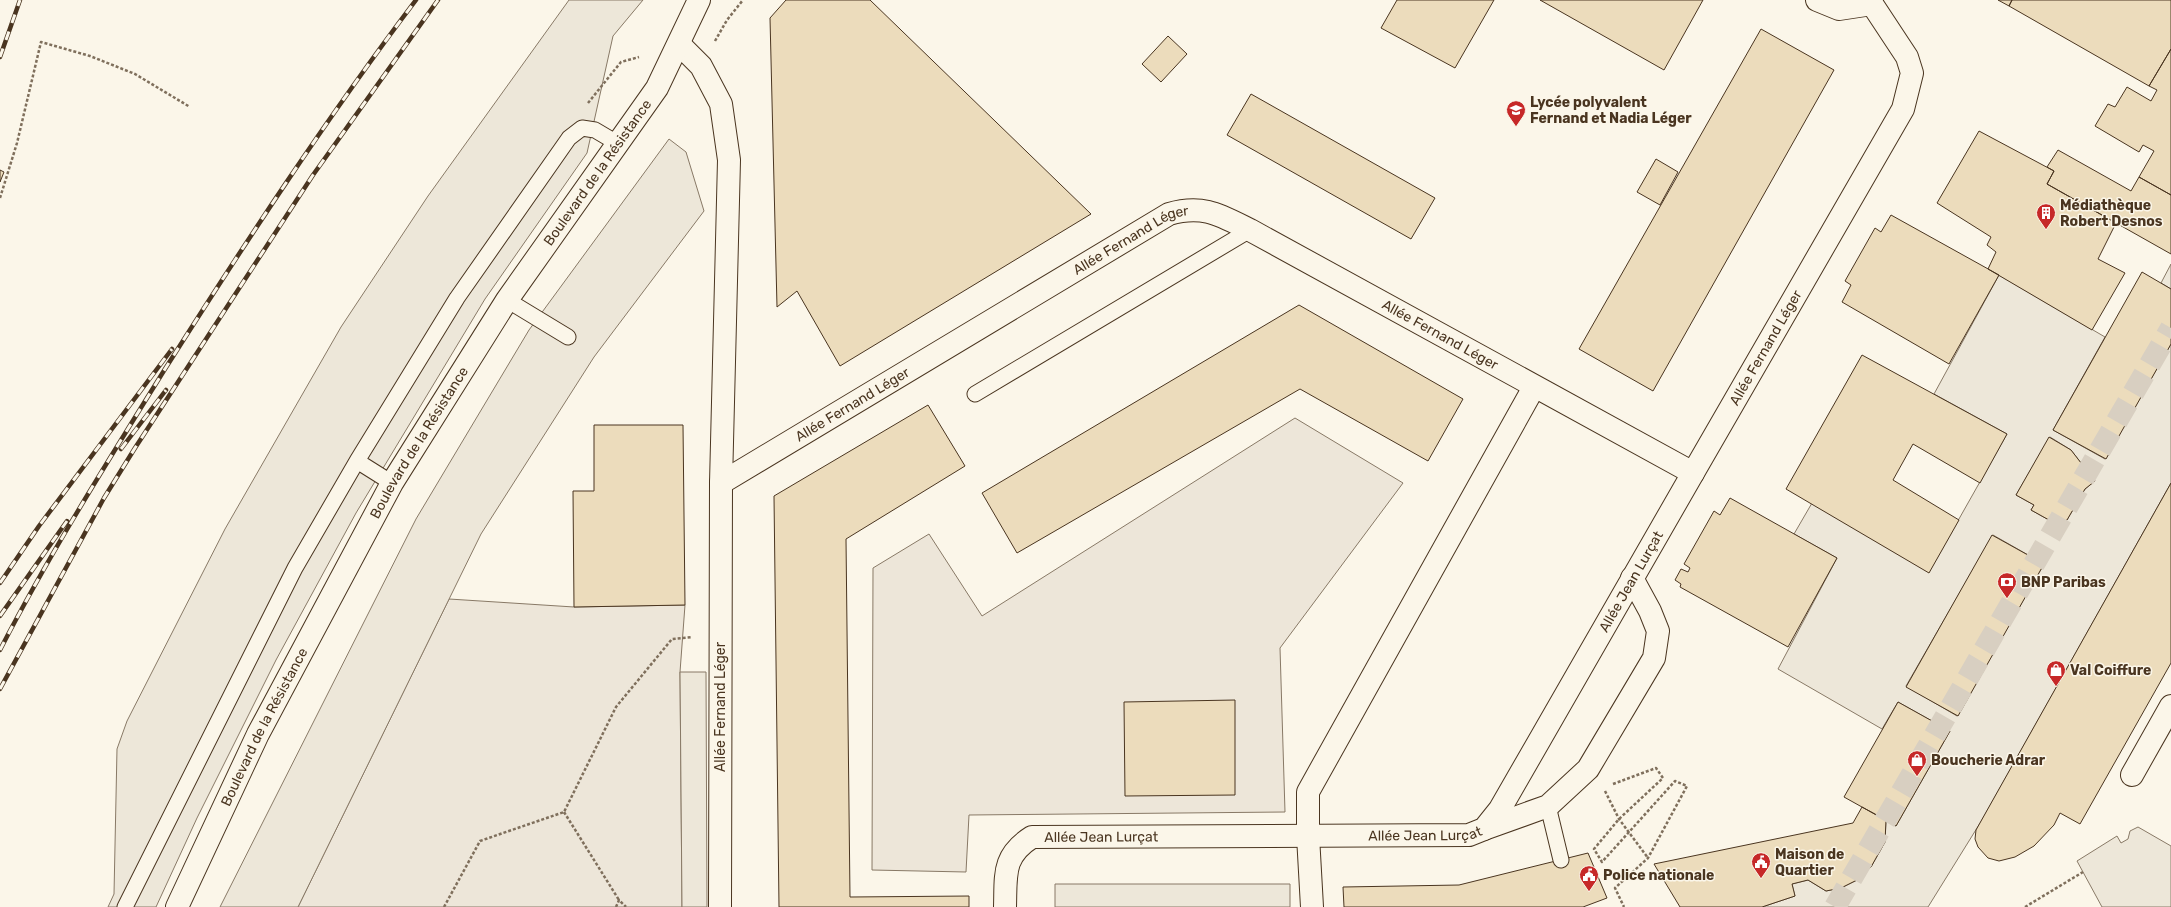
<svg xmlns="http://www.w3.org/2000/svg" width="2171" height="907" font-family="Rubik,sans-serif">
	<rect width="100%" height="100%" fill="#fbf6e9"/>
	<!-- green -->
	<path fill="#ede6d9" stroke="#887966" d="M1295 418 1403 483 1280 648 1285 812 969 815 966 872 872 870 873 568 929 534 982 616Z
		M449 599 574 607 685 605 680 672 682 907H298Z"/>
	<!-- parking -->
	<path fill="#ede7d9" stroke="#887966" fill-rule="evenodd" d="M569 0H643L613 36 587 153 485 299 356 513 276 660 197 818 156 907H108L114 894 117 749 127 721 225 529 341 327 428 196Z
		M669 139 686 152 704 211 594 357 481 534 298 907H220L416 519 529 330Z
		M2171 264V289L2161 283Z
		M1999 275 2105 337 2053 430 2105 459 2171 344V483L1982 820 1928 907H1762L1795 896 1792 884 1808 880 1826 891 1841 888 1857 880 1871 867 1885 842 1886 820 1896 826 1950 731 1898 702 1882 729 1778 669 1837 558 1794 534 1812 503 1929 572 2007 434 1934 394ZM2050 437 2071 450 2095 481 2085 489 2067 520 2058 525 2031 510 2034 505 2016 495ZM1993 535 2044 564 1957 716 1906 686Z
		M680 672H706L707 907H682Z
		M2138 827 2171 846V907H2102L2077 861 2117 836 2121 843 2128 839 2130 831Z
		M1055 884H1290V907H1055Z"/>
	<!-- building -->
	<path fill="#ecdcbc" stroke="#4a3520" d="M786 0H870L1091 214 840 366 797 291 777 307 770 18Z
		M1397 0H1494L1455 68 1381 28Z
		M1540 0H1703L1664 70Z
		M1998 0H2012L2009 6Z
		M2012 0H2171V49L2149 86 2009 6Z
		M1761 29 1834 70 1653 391 1579 349Z
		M1168 36 1187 54 1161 82 1142 64Z
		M2171 49V195L2139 177 2154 151 2143 145 2139 152 2095 126 2108 104 2115 107 2127 87 2151 101 2157 90 2149 86Z
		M1251 94 1435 198 1411 239 1227 135Z
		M1979 131 2054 171 2047 184 2116 223 2098 259 2125 273 2092 330 1988 269 1996 252 1987 245 1991 237 1937 203Z
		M2058 150 2131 191 2139 177 2171 195V254L2047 184 2054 171 2047 167Z
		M1656 159 1678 172 1660 205 1637 192Z
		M0 170 4 172 0 182Z
		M1891 215 1999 275 1949 364 1842 302 1851 285 1845 281 1875 228 1881 232Z
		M2142 272 2171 289V344L2106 459 2053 430Z
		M1299 305 1463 399 1428 461 1300 389 1017 553 982 493Z
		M1862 355 2007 434 1980 483 1913 444 1893 480 1959 520 1929 573 1786 489Z
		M928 405 965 466 846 539 850 897 969 896V907H779L774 496Z
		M594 425H683L685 605 574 607 573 491H594Z
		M2049 437 2071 450 2095 481 2085 489 2067 520 2058 525 2031 510 2034 505 2016 495Z
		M2171 483V663L2080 824 2060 813 2054 825 2034 846 2015 857 1999 861 1988 858 1978 847 1975 839 1976 830Z
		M1730 498 1837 558 1788 647 1680 587 1681 584 1675 580 1681 569 1688 572 1690 568 1684 564 1714 511 1720 515Z
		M1992 535 2044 564 1958 716 1906 687Z
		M1235 700V795L1125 796 1124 702Z
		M1898 702 1950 731 1896 826 1844 797Z
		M1862 807 1886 820 1885 842 1871 867 1857 880 1841 888 1826 891 1808 880 1792 884 1795 896 1762 907H1680L1654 864 1853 823Z
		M1588 853 1607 898 1583 907H1344L1343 887 1459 885Z"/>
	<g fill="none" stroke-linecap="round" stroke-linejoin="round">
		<!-- tertiary-tunnel -->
		<path stroke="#d8cfc1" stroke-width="22" stroke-dasharray="22 11" stroke-linecap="butt" d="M1835 907 2171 328"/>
		<defs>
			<path id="service" d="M507 300 568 337
				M975 394 1250 230
				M357 461 392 483
				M1548 806 1561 860
				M125 907 295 568 357 461 457 298 569 138 582 128 595 130 617 143"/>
			<path id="pedestrian" d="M1312 907 1308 836V792L1534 387"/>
			<g id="minor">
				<path d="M1817 0 1839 9 1872 4"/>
				<path d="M679 44 701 66 721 104 729 160 721 483 720 907"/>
				<path id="s1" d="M721 483 1169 214C1203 204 1220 215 1250 230L1693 473 1903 109 1912 73 1907 57 1872 4"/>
				<path d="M2132 775 2171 706"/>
				<path d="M1484 829 1548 806 1588 769 1654 658 1658 631 1650 611 1632 578"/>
				<path id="s2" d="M1005 907C1006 875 1002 856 1032 837L1469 835 1484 829 1500 809 1693 473"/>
			</g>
			<g id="secondary">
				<path id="s3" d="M177 907 258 734 392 483 507 300 657 88 699 0"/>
			</g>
		</defs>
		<!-- service casing -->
		<use href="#service" stroke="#4a3520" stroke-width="17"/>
		<!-- pedestrian casing -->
		<use href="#pedestrian" stroke="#4a3520" stroke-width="24"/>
		<!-- minor casing -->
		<use href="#minor" stroke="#4a3520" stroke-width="24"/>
		<!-- secondary casing -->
		<use href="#secondary" stroke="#4a3520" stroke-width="24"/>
		<!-- path -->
		<path stroke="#7f6f5c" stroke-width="2.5" stroke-dasharray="3 2" stroke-linecap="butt" d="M715 41 727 20 743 0
			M588 103 621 62 639 57
			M0 198 17 143 41 42 90 56 135 74 190 107
			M1613 784 1656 768 1663 778 1619 819 1594 849 1602 862 1675 781 1687 786 1648 858 1615 888 1624 907
			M1605 791 1619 819 1648 858
			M564 812 619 900
			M444 907 480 841 564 812 616 707 672 639 692 637
			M616 907 619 900 626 907
			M2025 907 2083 872"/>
		<!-- service -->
		<use href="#service" stroke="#fbf6e9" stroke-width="15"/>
		<!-- pedestrian -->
		<use href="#pedestrian" stroke="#fbf6e9" stroke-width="22"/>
		<!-- minor -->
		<use href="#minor" stroke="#fbf6e9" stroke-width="22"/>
		<!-- secondary -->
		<use href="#secondary" stroke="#fbf6e9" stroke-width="22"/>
		<defs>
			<path id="rail" d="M0 57 20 0
				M121 449 166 390
				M0 583 39 526 172 349
				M0 616 67 521
				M0 650C50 553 108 461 165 369 245 243 326 119 416 0
				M0 689 104 498 135 448 313 175 438 0"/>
		</defs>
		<!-- rail casing -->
		<use href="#rail" stroke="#4a3520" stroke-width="4.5"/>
		<!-- rail -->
		<use href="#rail" stroke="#fbf6e9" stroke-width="3" stroke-dasharray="9" stroke-linecap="butt"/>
	</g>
	<!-- icons -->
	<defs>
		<symbol id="school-pin" viewBox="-11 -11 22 30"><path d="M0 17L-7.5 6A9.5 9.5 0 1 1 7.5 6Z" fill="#c62828" stroke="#fbf6e9"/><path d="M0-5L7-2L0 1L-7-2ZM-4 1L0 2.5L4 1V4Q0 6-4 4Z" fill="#fff"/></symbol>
		<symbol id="building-pin" viewBox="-11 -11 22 30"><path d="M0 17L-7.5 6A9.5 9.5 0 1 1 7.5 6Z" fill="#c62828" stroke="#fbf6e9"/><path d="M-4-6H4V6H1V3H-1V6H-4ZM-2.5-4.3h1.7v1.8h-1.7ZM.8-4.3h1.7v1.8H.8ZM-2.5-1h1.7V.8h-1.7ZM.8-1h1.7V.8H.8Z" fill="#fff"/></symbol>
		<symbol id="bank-pin" viewBox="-11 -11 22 30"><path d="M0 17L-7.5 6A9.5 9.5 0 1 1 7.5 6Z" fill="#c62828" stroke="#fbf6e9"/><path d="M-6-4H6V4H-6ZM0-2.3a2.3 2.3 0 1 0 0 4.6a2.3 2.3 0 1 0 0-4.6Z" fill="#fff"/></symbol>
		<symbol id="shop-pin" viewBox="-11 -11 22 30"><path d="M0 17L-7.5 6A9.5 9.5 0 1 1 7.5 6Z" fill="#c62828" stroke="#fbf6e9"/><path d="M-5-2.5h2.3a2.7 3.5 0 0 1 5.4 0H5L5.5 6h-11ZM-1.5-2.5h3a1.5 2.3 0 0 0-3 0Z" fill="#fff"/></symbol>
		<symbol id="civic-pin" viewBox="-11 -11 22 30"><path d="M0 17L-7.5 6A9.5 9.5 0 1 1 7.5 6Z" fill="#c62828" stroke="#fbf6e9"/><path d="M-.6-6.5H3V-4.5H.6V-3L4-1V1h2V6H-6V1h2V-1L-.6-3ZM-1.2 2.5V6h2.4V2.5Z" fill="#fff"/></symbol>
	</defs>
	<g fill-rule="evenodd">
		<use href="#school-pin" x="1505" y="99" width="22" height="30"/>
		<use href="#building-pin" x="2035" y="202" width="22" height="30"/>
		<use href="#bank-pin" x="1996" y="571" width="22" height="30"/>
		<use href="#shop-pin" x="2045" y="659" width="22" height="30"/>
		<use href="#shop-pin" x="1906" y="749" width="22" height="30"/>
		<use href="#civic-pin" x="1750" y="851" width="22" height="30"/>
		<use href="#civic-pin" x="1578" y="864" width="22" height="30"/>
	</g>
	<g text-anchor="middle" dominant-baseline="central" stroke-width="3" stroke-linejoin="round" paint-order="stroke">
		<!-- poi labels -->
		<g font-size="14" font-weight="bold" fill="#4a3520" stroke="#fbf6e9" text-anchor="start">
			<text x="1530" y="102">Lycée polyvalent<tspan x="1530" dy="16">Fernand et Nadia Léger</tspan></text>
			<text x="2060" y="205">Médiathèque<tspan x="2060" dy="16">Robert Desnos</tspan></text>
			<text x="2021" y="582">BNP Paribas</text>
			<text x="2070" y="670">Val Coiffure</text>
			<text x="1931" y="760">Boucherie Adrar</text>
			<text x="1775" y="854">Maison de<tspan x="1775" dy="16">Quartier</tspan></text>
			<text x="1603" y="875">Police nationale</text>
		</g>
		<!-- street labels -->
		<g font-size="14" fill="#4a3520" stroke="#fbf6e9">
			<text stroke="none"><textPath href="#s3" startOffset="848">Boulevard de la Résistance</textPath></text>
			<text stroke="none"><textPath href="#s1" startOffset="477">Allée Fernand Léger</textPath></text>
			<text stroke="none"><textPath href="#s1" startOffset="825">Allée Fernand Léger</textPath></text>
			<text stroke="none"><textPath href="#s1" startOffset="1258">Allée Fernand Léger</textPath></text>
			<text stroke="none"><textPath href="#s1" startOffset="153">Allée Fernand Léger</textPath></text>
			<text stroke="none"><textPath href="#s3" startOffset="524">Boulevard de la Résistance</textPath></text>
			<text stroke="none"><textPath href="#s2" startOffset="821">Allée Jean Lurçat</textPath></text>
			<text transform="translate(720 707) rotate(-90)">Allée Fernand Léger</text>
			<text stroke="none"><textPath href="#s3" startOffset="200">Boulevard de la Résistance</textPath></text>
			<text stroke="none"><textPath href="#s2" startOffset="473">Allée Jean Lurçat</textPath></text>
			<text stroke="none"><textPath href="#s2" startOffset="149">Allée Jean Lurçat</textPath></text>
		</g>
	</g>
</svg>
